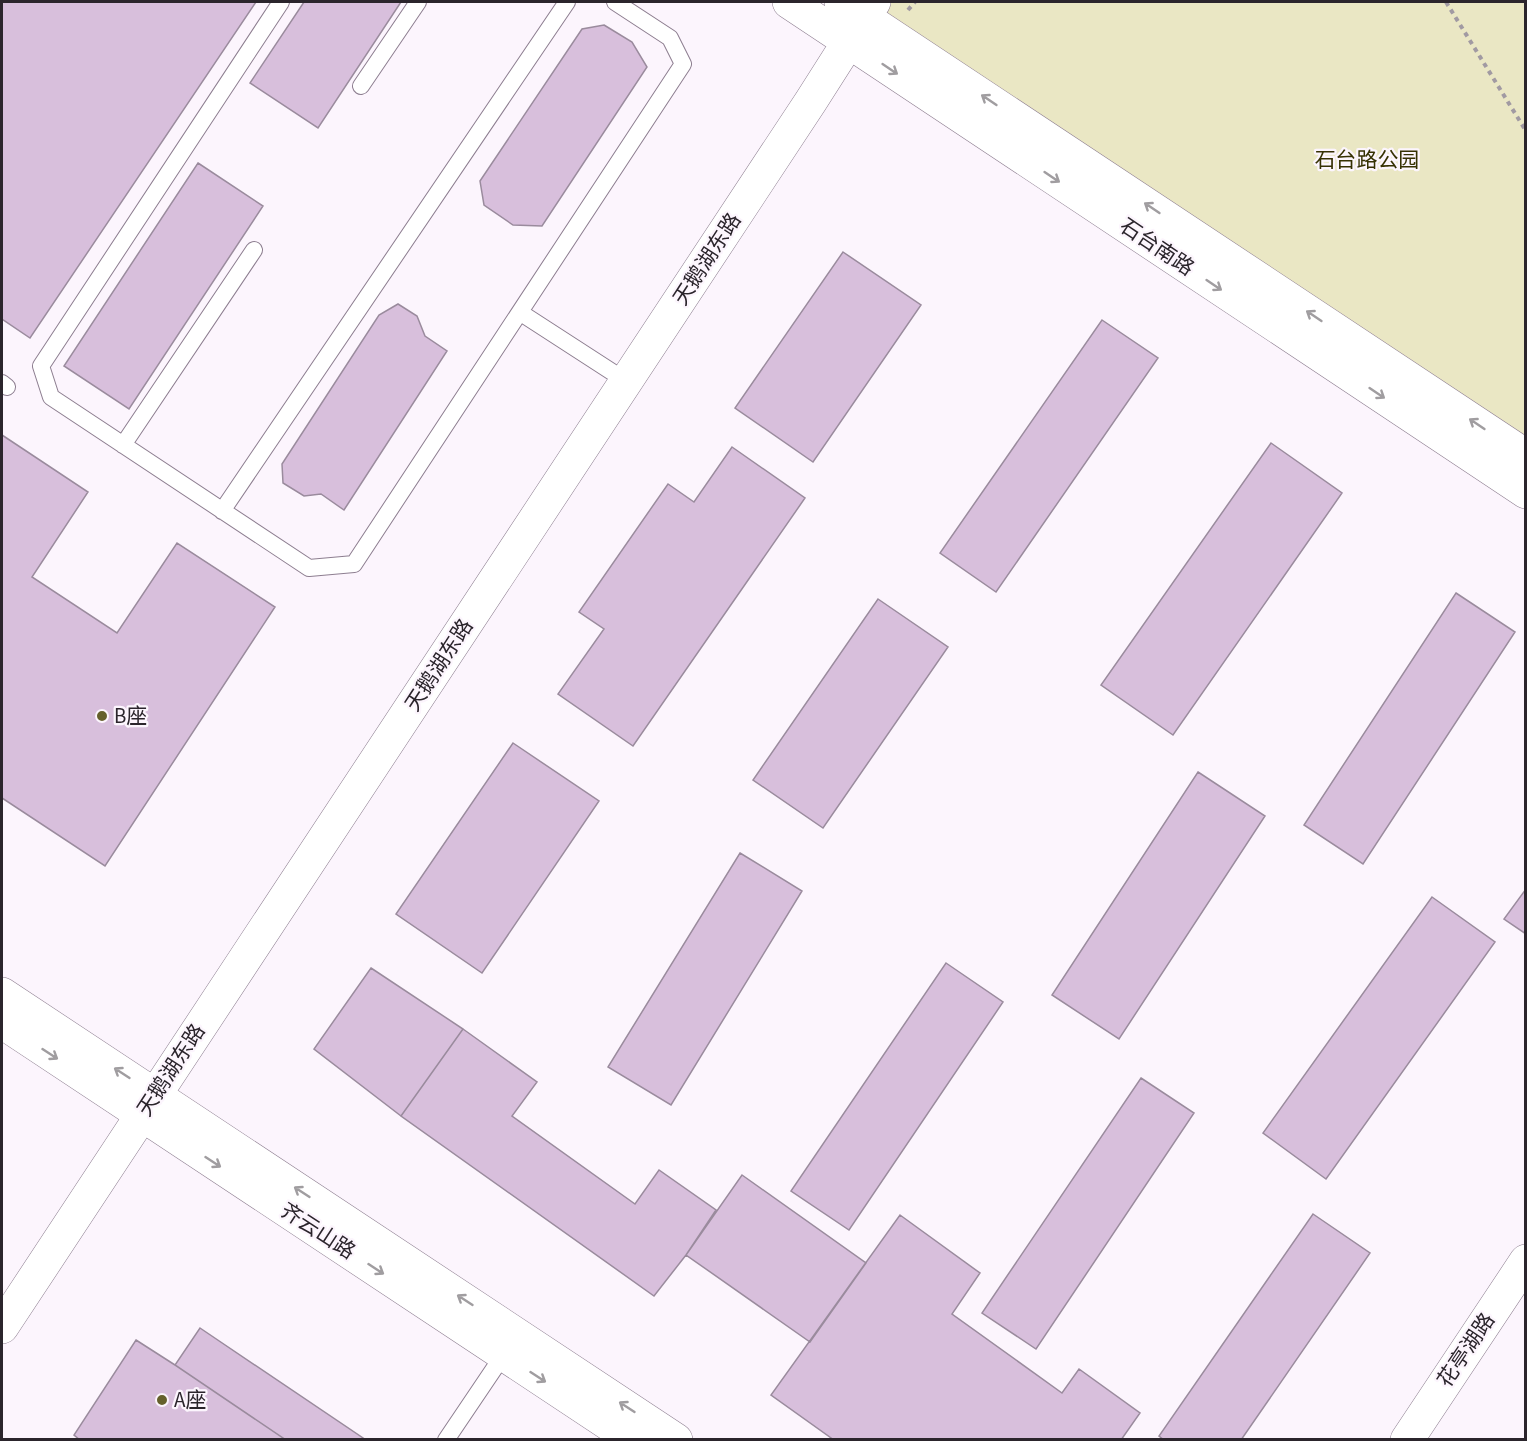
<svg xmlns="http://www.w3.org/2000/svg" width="1527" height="1441" font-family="'Source Sans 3','Noto Sans SC',sans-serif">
	<rect width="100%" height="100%" fill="#fcf5fd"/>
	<!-- green -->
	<path fill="#eae7c4" d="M874 2H1525V456L887 32Z"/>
	<!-- building -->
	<path fill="#d8bfdc" stroke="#9a8b9d" stroke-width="1.5" d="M2 2H256L30 338 2 319Z
		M304 2H401L318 128 250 83Z
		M604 25 632 42 647 67 542 226 513 225 484 205 480 181 582 29Z
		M198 163 263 206 129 409 64 366Z
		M843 252 921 305 813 462 735 408Z
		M398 304 417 316 425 336 447 351 344 510 321 494 304 496 283 483 282 464 379 315Z
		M1102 320 1158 358 996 592 940 553Z
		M2 435 88 492 32 577 117 633 177 543 275 607 105 866 2 798Z
		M1271 443 1342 493 1173 735 1101 685Z
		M732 447 805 498 633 746 558 694 604 629 579 612 668 484 694 502Z
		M1456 593 1515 632 1363 864 1304 825Z
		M878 599 948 647 823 828 753 780Z
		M513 743 599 801 482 973 396 914Z
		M1198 772 1265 816 1119 1039 1052 995Z
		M740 853 802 891 671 1105 608 1067Z
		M1526 889V934L1504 919Z
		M1432 897 1495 942 1326 1179 1263 1133Z
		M946 963 1003 1002 849 1230 791 1191Z
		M371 968 463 1029 401 1116 314 1049Z
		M463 1029 537 1082 512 1116 635 1204 659 1170 716 1210 686 1255 654 1296 401 1116Z
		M1141 1078 1194 1113 1036 1349 982 1313Z
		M742 1175 866 1263 810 1342 686 1255Z
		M1313 1214 1370 1253 1241 1440H1164L1159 1436Z
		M900 1215 980 1273 952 1314 1062 1393 1079 1369 1140 1413 1121 1440H834L771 1395Z
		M200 1328 366 1440H286L175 1365Z
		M136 1340 175 1365 286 1440H80L74 1435Z"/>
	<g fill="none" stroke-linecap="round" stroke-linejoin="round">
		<defs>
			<path id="lane" d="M281 2 41 366 51 397 309 568 354 564 683 64 670 38 615 2
				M361 86 418 2
				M521 313 626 381
				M2 383 7 387
				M123 445 254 250
				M222 511 567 2
				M446 1440 506 1351"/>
			<path id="secondary" d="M789 2 1526 492
				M841 2 1526 456
				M2 994 676 1440
				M2 1022 633 1440
				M2 1327 811 101 874 2
				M1407 1440 1526 1261"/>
		</defs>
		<!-- lane casing -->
		<use href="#lane" stroke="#8d7e90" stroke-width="18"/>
		<!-- secondary casing -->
		<use href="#secondary" stroke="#8d7e90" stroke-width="34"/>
		<!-- path -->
		<path stroke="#a19aa2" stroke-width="4" stroke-dasharray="4.5 4.5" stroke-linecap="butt" d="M1446 2 1526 131
			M908 10 915 2"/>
		<!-- lane -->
		<use href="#lane" stroke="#fff" stroke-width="16"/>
		<!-- secondary -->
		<use href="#secondary" stroke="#fff" stroke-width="33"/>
	</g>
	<!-- one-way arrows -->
	<defs><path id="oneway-shaft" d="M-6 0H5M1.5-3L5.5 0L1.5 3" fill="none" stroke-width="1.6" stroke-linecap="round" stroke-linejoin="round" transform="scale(1.5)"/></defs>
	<g stroke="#a09da0">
		<use href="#oneway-shaft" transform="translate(890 69) rotate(34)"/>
		<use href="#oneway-shaft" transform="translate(989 100) rotate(-146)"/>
		<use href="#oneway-shaft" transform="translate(1052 177) rotate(34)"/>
		<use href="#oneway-shaft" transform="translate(1152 208) rotate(-146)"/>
		<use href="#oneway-shaft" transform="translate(1214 285) rotate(34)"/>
		<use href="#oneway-shaft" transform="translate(1314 316) rotate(-146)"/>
		<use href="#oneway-shaft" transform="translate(1377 393) rotate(34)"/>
		<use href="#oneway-shaft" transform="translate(1477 424) rotate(-146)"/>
		<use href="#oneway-shaft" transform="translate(50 1054) rotate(33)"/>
		<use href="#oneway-shaft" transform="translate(122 1073) rotate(-147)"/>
		<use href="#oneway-shaft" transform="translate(213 1162) rotate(33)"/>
		<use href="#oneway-shaft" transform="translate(302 1192) rotate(-147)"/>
		<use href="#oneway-shaft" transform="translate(376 1269) rotate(33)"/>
		<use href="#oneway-shaft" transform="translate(465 1300) rotate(-147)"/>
		<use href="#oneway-shaft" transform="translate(538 1377) rotate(33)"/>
		<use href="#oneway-shaft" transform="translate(627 1407) rotate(-147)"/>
	</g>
	<!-- markers -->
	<g fill="#65602c" stroke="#fcf5fd" stroke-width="2">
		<circle cx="102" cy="716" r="6"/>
		<circle cx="162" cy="1400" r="6"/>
	</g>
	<g text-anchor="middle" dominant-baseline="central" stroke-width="4.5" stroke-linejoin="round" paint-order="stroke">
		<!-- park labels -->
		<g font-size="21" fill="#363103" stroke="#fcf5fd">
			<text x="1367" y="160">石台路公园</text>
		</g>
		<!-- street labels -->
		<g font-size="21" fill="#2b252c" stroke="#fcf5fd">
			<text transform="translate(1157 247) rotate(34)">石台南路</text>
			<text transform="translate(707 259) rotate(-57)">天鹅湖东路</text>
			<text transform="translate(439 665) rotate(-57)">天鹅湖东路</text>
			<text transform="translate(171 1070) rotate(-57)">天鹅湖东路</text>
			<text transform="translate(318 1231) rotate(33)">齐云山路</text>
			<text transform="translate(1466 1350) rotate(-56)">花亭湖路</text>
		</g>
		<!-- poi labels -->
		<g font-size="21" fill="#2b252c" stroke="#fcf5fd" text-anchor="start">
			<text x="114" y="716">B座</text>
			<text x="174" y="1400">A座</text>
		</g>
	</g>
	<!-- border -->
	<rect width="1527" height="1441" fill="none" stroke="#2b252c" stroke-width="6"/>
</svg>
